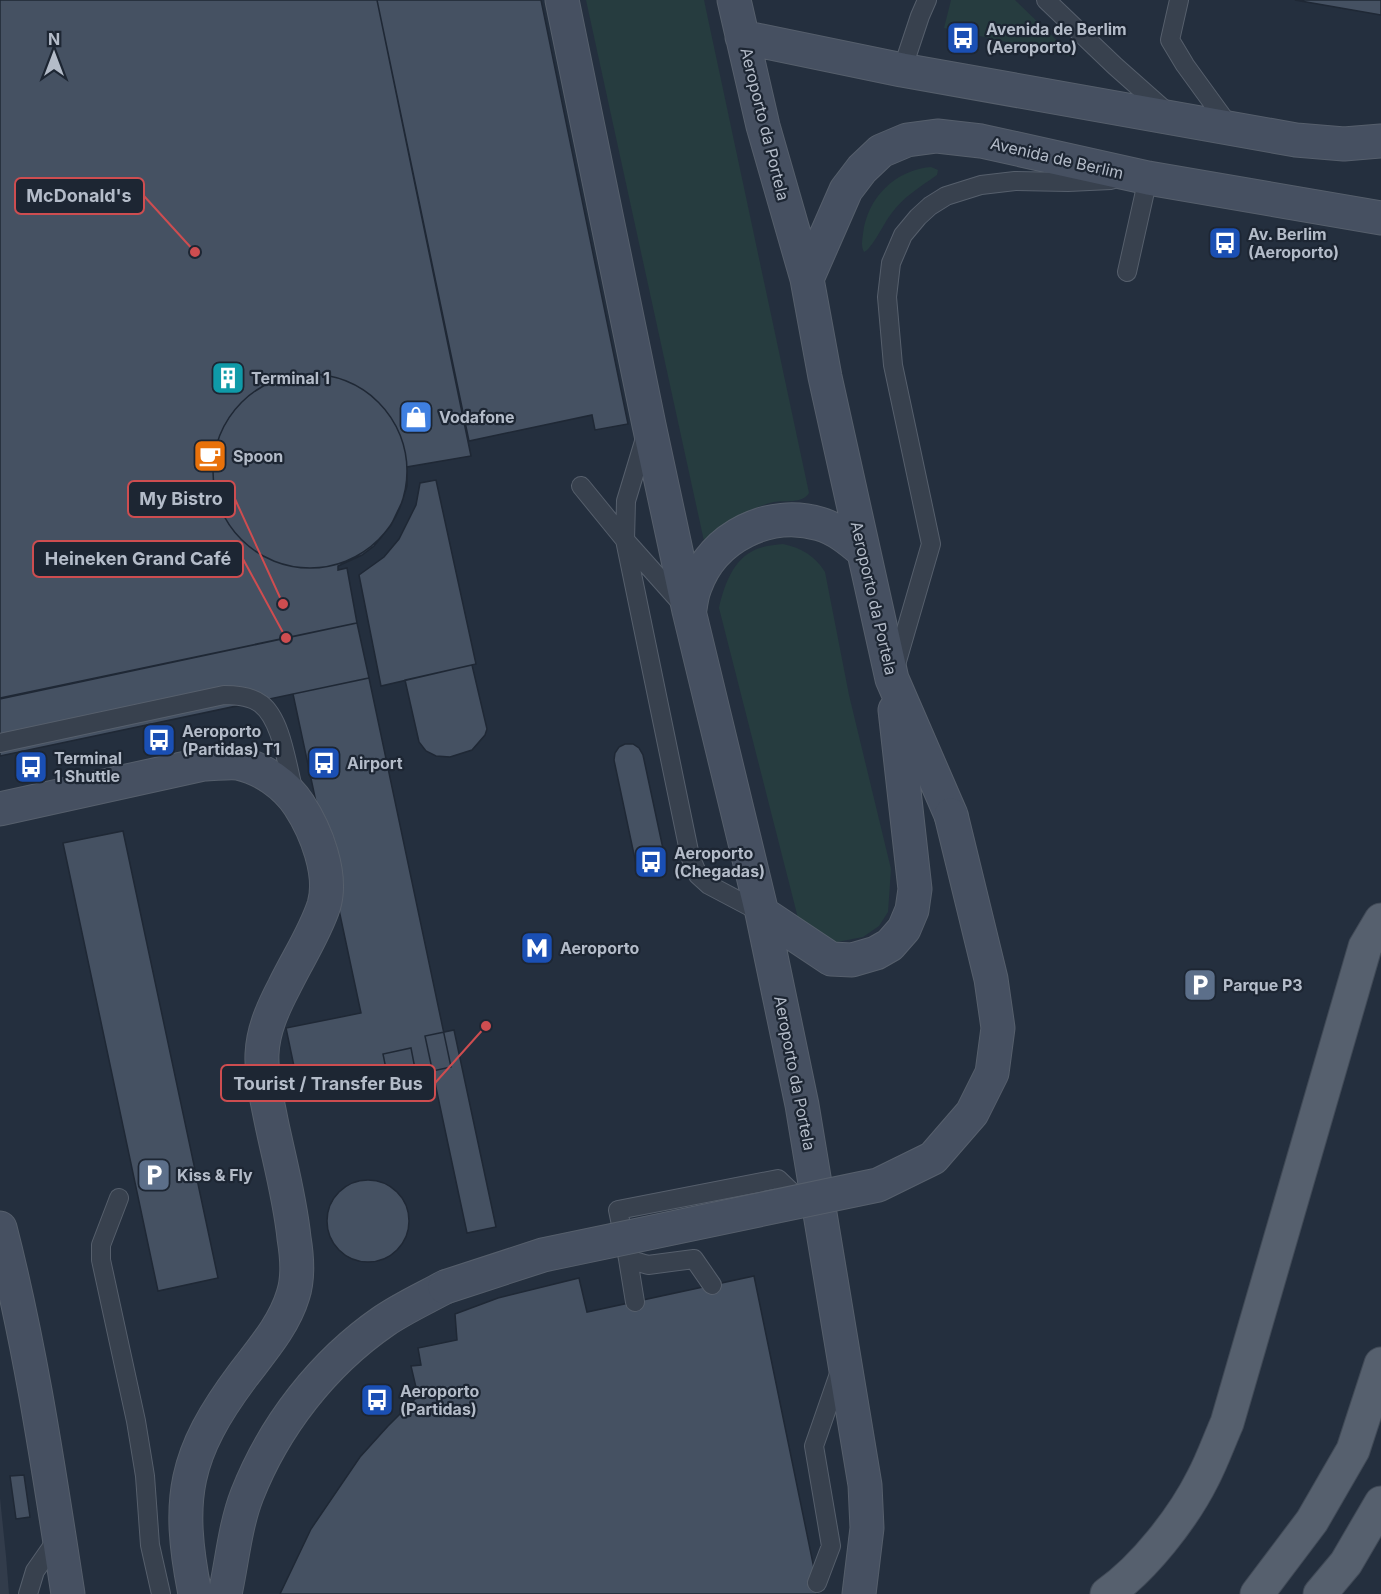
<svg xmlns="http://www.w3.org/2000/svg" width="1381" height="1594" font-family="Inter,sans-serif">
	<rect width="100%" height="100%" fill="#242f3e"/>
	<!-- airport -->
	<path fill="#323c4b" d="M0 1498 6 1556 9 1594H0Z"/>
	<!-- green -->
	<path fill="#263c3f" d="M586 0H704L809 493C802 504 786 500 774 502 747 508 725 525 704 541Z
		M951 0H1015L1074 57 944 28Z
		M931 167 938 170 937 175C920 187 903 197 891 214 884 223 872 249 864 252 861 246 862 241 863 234 867 198 895 170 931 167Z
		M783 544C802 548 815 556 825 572L849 695 891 869 888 912 879 926 863 937 832 943 798 918 719 608C723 589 732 562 751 552 761 546 773 545 783 544Z"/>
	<!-- building -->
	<path fill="#455162" stroke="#1f2835" stroke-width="1.5" d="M0 0H377L471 456 407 467V486L402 502 391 525 374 546 362 555 338 566V570L347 568 357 623 0 699Z
		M377 0H541L628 424 595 430 592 415 469 441Z
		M1295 0H1381V15Z
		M213 471a97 97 0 1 1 194 0a97 97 0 1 1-194 0Z
		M436 480 476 664 381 686 359 575 384 557 399 539 416 505 420 483Z
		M357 623 369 678 0 756V698Z
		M472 665 487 729 485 735 472 750 450 757 436 756 426 751 419 742 405 680Z
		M369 678 451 1067 301 1100 286 1028 361 1013 293 694Z
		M625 744H633L639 748 643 755 665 858 666 864 664 870 654 877 645 876 639 871 636 864 614 760 615 753 619 747Z
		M123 831 218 1278 158 1291 63 843Z
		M454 1030 496 1227 467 1233 425 1036Z
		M411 1048 416 1074 388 1079 383 1054Z
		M327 1221a41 41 0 1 1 82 0a41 41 0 1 1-82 0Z
		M754 1276 817 1583V1594H280L311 1529 360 1457 388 1426 418 1396 411 1366 421 1365 418 1348 457 1340 455 1314 498 1298 579 1278 587 1312Z
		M24 1475 30 1517 16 1519 10 1476Z"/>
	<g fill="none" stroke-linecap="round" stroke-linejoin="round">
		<defs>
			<path id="service" d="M1046 0 1115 66 1168 113
				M1179 0 1170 40 1185 65 1230 127
				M902 70 920 16 927 0
				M1127 272 1148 178 1142 179
				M646 435 626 501 625 540 690 856 698 875 709 885 762 913
				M581 486 625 540 683 605
				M895 668 931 544 893 365 887 297 891 263 903 235 918 217 930 206 946 196 981 185 1015 181 1068 182 1111 180
				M0 743 224 695C236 695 251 696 261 704 282 720 287 767 294 792
				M119 1198 101 1245V1260L136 1421 145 1476 150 1545 161 1594
				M628 1259 635 1302
				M712 1285 694 1259 648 1265 628 1259 618 1210 778 1179 803 1203
				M817 1583 831 1546 814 1446 840 1371
				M28 1594 35 1571 58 1538"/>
			<path id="secondary" d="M562 0 649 425 689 611 762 913 802 1105 865 1485 867 1528 859 1594
				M734 0 763 126 807 279 825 377 892 679 951 815
				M742 37 902 70 1296 140 1344 144 1381 141
				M807 279 846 190 862 169 881 151 907 140 937 136 981 141 1148 178 1381 218
				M690 609C691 602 692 594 695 587 713 536 770 509 820 524 837 529 850 540 863 551
				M0 809 204 764C215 764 227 762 238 763 262 768 286 785 299 805 316 831 333 874 324 905 315 933 297 960 284 987 273 1008 263 1030 262 1054 261 1077 267 1099 271 1120 279 1159 290 1198 294 1238 297 1256 299 1277 293 1295 284 1325 262 1350 243 1375 184 1454 176 1498 195 1594
				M762 913 831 959 852 960 876 953 890 945 904 929 912 910 915 889 895 710
				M0 1228C31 1348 49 1472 68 1594
				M225 1594C232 1562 235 1526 247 1495 274 1426 323 1363 384 1321 403 1308 425 1298 445 1287"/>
			<path id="primary" d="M1107 1594C1144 1568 1183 1518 1203 1478 1212 1461 1219 1441 1227 1423L1365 947 1381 920
				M1257 1594 1312 1521 1353 1450 1381 1364
				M1320 1594 1346 1563 1381 1503"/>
		</defs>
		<!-- service casing -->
		<use href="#service" stroke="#565f6c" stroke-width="20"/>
		<!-- secondary casing -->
		<use href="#secondary" stroke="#565f6c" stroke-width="35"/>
		<!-- primary casing -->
		<use href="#primary" stroke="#414a57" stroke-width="35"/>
		<!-- service -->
		<use href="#service" stroke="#38414e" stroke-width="18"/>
		<!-- secondary -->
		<use href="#secondary" stroke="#465061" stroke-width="33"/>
		<!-- primary -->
		<use href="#primary" stroke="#56606e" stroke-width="33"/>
		<defs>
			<path id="secondary-bridge" d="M445 1287 543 1255 878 1185 933 1158 972 1113 992 1073 998 1028 991 979 951 815"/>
		</defs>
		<!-- secondary-bridge casing -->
		<use href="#secondary-bridge" stroke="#565f6c" stroke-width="35" stroke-linecap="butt"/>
		<!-- secondary-bridge -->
		<use href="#secondary-bridge" stroke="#465061" stroke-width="33"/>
	</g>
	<!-- icons -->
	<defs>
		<symbol id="bus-square" viewBox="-11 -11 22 22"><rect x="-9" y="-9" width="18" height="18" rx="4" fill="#1a4fb4" stroke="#1d2633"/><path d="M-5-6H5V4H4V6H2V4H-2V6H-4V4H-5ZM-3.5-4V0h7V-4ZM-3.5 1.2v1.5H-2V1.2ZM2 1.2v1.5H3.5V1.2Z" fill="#fff"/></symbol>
		<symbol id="building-square" viewBox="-11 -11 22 22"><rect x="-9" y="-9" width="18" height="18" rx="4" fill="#0f9aa8" stroke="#1d2633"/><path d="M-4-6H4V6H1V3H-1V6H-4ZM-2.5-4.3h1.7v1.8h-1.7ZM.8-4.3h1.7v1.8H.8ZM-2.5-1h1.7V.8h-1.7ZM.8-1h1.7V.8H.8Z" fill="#fff"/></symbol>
		<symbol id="shop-square" viewBox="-11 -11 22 22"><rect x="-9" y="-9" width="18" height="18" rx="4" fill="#3f7fe0" stroke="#1d2633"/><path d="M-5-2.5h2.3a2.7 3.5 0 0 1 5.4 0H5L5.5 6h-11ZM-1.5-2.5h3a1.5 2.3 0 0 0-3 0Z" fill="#fff"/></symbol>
		<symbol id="cafe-square" viewBox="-11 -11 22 22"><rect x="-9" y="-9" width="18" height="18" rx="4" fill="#e8710a" stroke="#1d2633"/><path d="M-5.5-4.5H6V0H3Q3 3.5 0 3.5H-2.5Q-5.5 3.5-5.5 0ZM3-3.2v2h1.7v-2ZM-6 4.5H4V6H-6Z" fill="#fff"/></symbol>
		<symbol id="metro-square" viewBox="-11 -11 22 22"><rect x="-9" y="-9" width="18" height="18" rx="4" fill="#1a4fb4" stroke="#1d2633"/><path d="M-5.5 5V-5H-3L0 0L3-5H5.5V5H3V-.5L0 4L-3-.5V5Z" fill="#fff"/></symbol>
		<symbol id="parking-square" viewBox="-11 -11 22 22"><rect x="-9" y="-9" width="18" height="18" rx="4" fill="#5c6f8a" stroke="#1d2633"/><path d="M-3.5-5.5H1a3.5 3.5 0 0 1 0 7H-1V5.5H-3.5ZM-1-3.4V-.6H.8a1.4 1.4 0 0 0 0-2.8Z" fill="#fff"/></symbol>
	</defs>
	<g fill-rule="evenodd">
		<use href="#bus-square" x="944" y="19" width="38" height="38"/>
		<use href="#bus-square" x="1206" y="224" width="38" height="38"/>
		<use href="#building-square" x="209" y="359" width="38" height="38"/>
		<use href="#shop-square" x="397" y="398" width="38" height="38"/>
		<use href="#cafe-square" x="191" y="437" width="38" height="38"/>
		<use href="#bus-square" x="140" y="721" width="38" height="38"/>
		<use href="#bus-square" x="305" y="744" width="38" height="38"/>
		<use href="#bus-square" x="12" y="748" width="38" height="38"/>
		<use href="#bus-square" x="632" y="843" width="38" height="38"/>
		<use href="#metro-square" x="518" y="929" width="38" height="38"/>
		<use href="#parking-square" x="1181" y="966" width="38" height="38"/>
		<use href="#parking-square" x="135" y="1156" width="38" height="38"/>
		<use href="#bus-square" x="358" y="1381" width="38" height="38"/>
	</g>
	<g text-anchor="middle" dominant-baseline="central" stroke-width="4.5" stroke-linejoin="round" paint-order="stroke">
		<!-- poi labels -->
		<g font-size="16" font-weight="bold" fill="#b4bcc9" stroke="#1d2633" text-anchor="start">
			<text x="986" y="29">Avenida de Berlim<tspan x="986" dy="18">(Aeroporto)</tspan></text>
			<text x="1248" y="234">Av. Berlim<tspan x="1248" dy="18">(Aeroporto)</tspan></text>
			<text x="251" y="378">Terminal 1</text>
			<text x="439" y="417">Vodafone</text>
			<text x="233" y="456">Spoon</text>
			<text x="182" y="731">Aeroporto<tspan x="182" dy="18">(Partidas) T1</tspan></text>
			<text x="54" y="758">Terminal<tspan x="54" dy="18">1 Shuttle</tspan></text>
			<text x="347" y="763">Airport</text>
			<text x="674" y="853">Aeroporto<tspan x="674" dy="18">(Chegadas)</tspan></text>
			<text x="560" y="948">Aeroporto</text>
			<text x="1223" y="985">Parque P3</text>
			<text x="177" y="1175">Kiss &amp; Fly</text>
			<text x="400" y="1391">Aeroporto<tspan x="400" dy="18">(Partidas)</tspan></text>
		</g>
		<!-- street labels -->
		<g font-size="16" fill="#b4bcc9" stroke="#1d2633">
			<text transform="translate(765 124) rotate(76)">Aeroporto da Portela</text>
			<text transform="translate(1057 158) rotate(13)">Avenida de Berlim</text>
			<text transform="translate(874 598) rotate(77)">Aeroporto da Portela</text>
			<text transform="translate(795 1073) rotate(79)">Aeroporto da Portela</text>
		</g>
	</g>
	<!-- callouts -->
	<path fill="none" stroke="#ce4d50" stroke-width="2" d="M195 252L144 196M283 604L235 499M286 638L243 559M486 1026L435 1083"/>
	<g fill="#ce4d50" stroke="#1d2633" stroke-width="2">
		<circle cx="195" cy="252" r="6"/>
		<circle cx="283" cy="604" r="6"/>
		<circle cx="286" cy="638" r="6"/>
		<circle cx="486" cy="1026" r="6"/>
	</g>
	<g fill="#1d2633" stroke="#ce4d50" stroke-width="2">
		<rect x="15" y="178" width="129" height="36" rx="6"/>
		<rect x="128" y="481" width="107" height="36" rx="6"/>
		<rect x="33" y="541" width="210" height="36" rx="6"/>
		<rect x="221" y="1065" width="214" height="36" rx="6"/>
	</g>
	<g font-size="18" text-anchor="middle" font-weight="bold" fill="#b4bcc9">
		<text x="79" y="202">McDonald's</text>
		<text x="181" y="505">My Bistro</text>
		<text x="138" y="565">Heineken Grand Café</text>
		<text x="328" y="1090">Tourist / Transfer Bus</text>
	</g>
	<!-- north arrow -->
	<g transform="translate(54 54)" stroke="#1d2633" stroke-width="4.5" paint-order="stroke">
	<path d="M0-4.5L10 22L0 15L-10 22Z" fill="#b4bcc9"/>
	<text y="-9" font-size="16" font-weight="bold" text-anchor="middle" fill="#b4bcc9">N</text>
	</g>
</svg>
